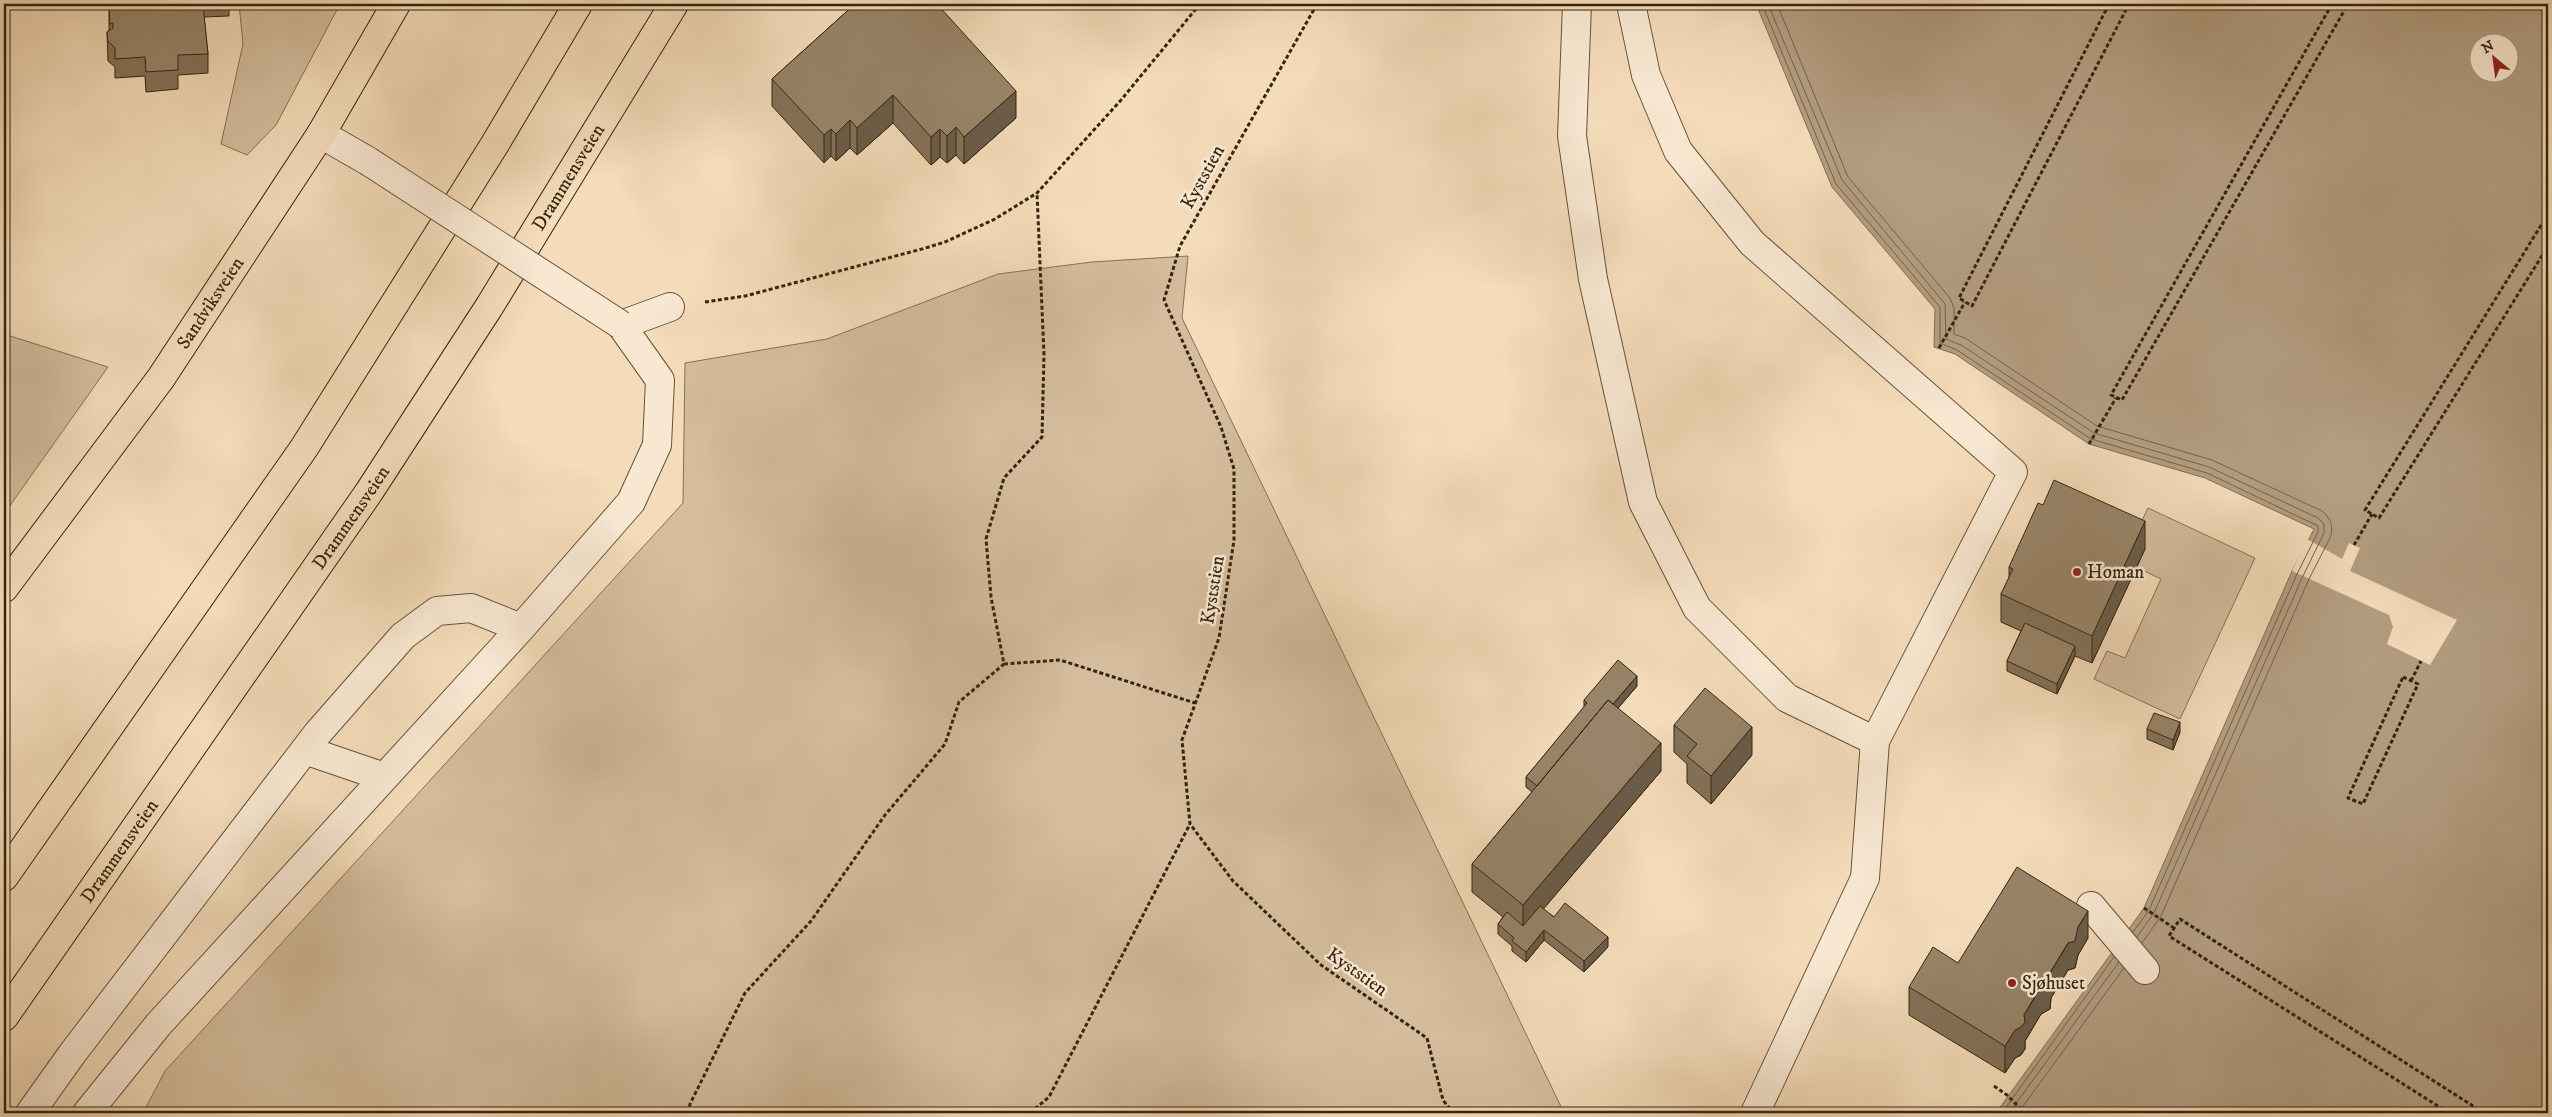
<svg xmlns="http://www.w3.org/2000/svg" width="2552" height="1117" font-family="'IM FELL DW Pica',serif">
	<rect width="100%" height="100%" fill="#f4dbb9"/>
	<filter id="stains"><feTurbulence type="fractalNoise" baseFrequency=".004" numOctaves="4"/><feColorMatrix values="0 0 0 0 .2 0 0 0 0 .09 0 0 0 0 .02 0 0 0 .5 -.17"/></filter>
	<radialGradient id="worn" r=".72"><stop offset=".6" stop-color="#630" stop-opacity="0"/><stop offset="1" stop-color="#630" stop-opacity=".3"/></radialGradient>
	<!-- green -->
	<path fill="#d4bc9c" stroke="#847056" d="M239 4H340L276 125 247 155 221 144 243 44Z
		M1188 256 1182 318 1564 1113H143L165 1071 683 503 685 363 827 339 998 274 1092 262Z
		M4 334 108 367 4 514Z
		M2148 508 2255 558 2180 719 2094 679 2107 651 2125 658 2161 579 2136 567 2130 546Z"/>
	<!-- water -->
	<path fill="#b39d80" stroke="#816d53" fill-rule="evenodd" d="M1756 4H2548V1113H1996L2144 908 2292 571 2314 529 2205 478 2089 444 1955 354 1934 347 1935 309 1832 187ZM2480 42H2510V72H2480Z"/>
	<!-- pier -->
	<path fill="#f4dbb9" d="M2307 539 2342 559 2349 543 2360 548 2350 571 2457 620 2430 665 2387 644 2393 627 2389 615 2292 571Z"/>
	<g fill="none" stroke-linecap="round" stroke-linejoin="round">
		<!-- shore -->
		<path stroke="#746148" stroke-width="1" d="M1762 4 1836 184 1940 307V343L1957 350 2091 439 2207 473 2318 526V532L2297 574 2149 910 2133 932
			M1768 4 1842 180 1945 304 1946 339 1961 345 2094 433 2209 467 2318 518 2324 524V533L2303 576 2154 913 2137 937
			M1777 4 1848 177 1950 298 1954 308V334L1965 338 2097 426 2212 460 2322 511C2331 518 2334 527 2330 538L2309 579 2161 916 2142 943
			M2002 1113 2114 957
			M2009 1113 2119 962
			M2018 1113 2124 968"/>
		<defs>
			<path id="minor" d="M1577 4 1572 136 1593 279 1643 502 1697 608 1787 698 1875 741 2013 472 1752 243 1678 151 1646 75 1631 4
				M321 134 368 161
				M305 750 384 777
				M2091 906 2145 970
				M30 1113 72 1054 317 734 403 636 437 611 471 608 521 628
				M87 1113 158 1025 521 628 631 502 657 445 660 380 621 325 670 307
				M1755 1113 1865 878 1875 741"/>
			<g id="major">
				<path id="s1" d="M4 588 161 378 321 134 396 4"/>
			</g>
			<g id="highway">
				<path d="M4 877 304 448 495 144 578 4"/>
				<path id="s2" d="M4 1017 369 492 489 307 674 4"/>
			</g>
		</defs>
		<!-- minor casing -->
		<use href="#minor" stroke="#65523a" stroke-width="30"/>
		<!-- major casing -->
		<use href="#major" stroke="#352510" stroke-width="30"/>
		<!-- highway casing -->
		<use href="#highway" stroke="#352510" stroke-width="30"/>
		<!-- path -->
		<path stroke="#352510" stroke-width="3" stroke-dasharray="4 2.5" stroke-linecap="butt" d="M1317 4 1180 246 1164 300 1221 427 1234 469V540L1219 638 1182 740 1190 824 1233 881 1321 965 1427 1038 1443 1100 1453 1113
			M2109 4 1959 298 1972 306 2129 4
			M2332 4 2111 395 2122 400 2348 4
			M2548 214 2365 510 2379 518 2548 246
			M705 302 745 296 922 249 945 242 995 219 1037 193 1121 100 1200 4
			M1939 348 1965 302
			M2089 444 2116 398
			M2354 545 2372 514
			M1004 664 1060 660 1195 703
			M2403 677 2418 684 2363 804 2348 798Z
			M2411 681 2421 661
			M2144 908 2174 928
			M1994 1086 2007 1095 2025 1113
			M688 1113 690 1104 745 993 811 921 885 815 945 744 959 702 1004 664 991 597 986 539 1004 478 1042 437 1044 355 1037 193
			M1030 1113 1049 1097 1190 824
			M2449 1113 2169 936 2180 919 2484 1113"/>
		<!-- minor -->
		<use href="#minor" stroke="#f8e8d2" stroke-width="28"/>
		<!-- major -->
		<use href="#major" stroke="#f4dbb9" stroke-width="28"/>
		<!-- highway -->
		<use href="#highway" stroke="#f4dbb9" stroke-width="28"/>
		<defs>
			<path id="minor-bridge" d="M368 161 621 325"/>
		</defs>
		<!-- minor-bridge casing -->
		<use href="#minor-bridge" stroke="#65523a" stroke-width="30" stroke-linecap="butt"/>
		<!-- minor-bridge -->
		<use href="#minor-bridge" stroke="#f8e8d2" stroke-width="28"/>
	</g>
	<!-- wall -->
	<path fill="#837259" stroke="#352510" d="M109 4H229V16L204 17 208 54V73L178 75V89L146 92 145 76 115 78V67L108 61 107 32 109 31Z
		M855 4 1016 118 964 164 956 155 947 163 940 157 931 165 893 123 857 155 850 148 836 161 831 156 824 163 772 106V79Z
		M2145 549 2092 663 2075 656 2057 694 2007 671V661L2021 631 2001 622V594L2009 578V567Z
		M1637 686 1618 708 1661 771 1543 909 1554 917 1608 947 1584 972 1544 940 1526 962 1512 951V946L1498 934V924L1503 917 1472 892V864L1532 792 1526 787V777L1584 708V700Z
		M1674 725 1752 755 1711 804 1687 783V764L1674 752Z
		M2147 729 2180 732 2173 750 2147 739Z
		M2088 938 2078 955 2075 968 2068 970 2051 998 2050 1009 2041 1014 2025 1041V1049L2021 1055 2015 1058 2005 1073 1909 1015V987L1958 963Z"/>
	<!-- shaded-wall -->
	<path fill="#6a5c49" stroke="#352510" d="M1016 91V118L964 164V137Z
		M893 95V123L857 155V128Z
		M850 120V148L836 161V134Z
		M956 127V155L947 163V136Z
		M831 129V156L824 163V135Z
		M940 129V157L931 165V137Z
		M2145 521V549L2092 663V636Z
		M2075 646V656L2057 694V684Z
		M1637 676V686L1603 726V716Z
		M2180 722V732L2173 750V740Z
		M1752 727V755L1711 804V776Z
		M1661 743V771L1523 933V905Z
		M2088 911V938L2078 955 2075 968 2068 970 2051 998 2050 1009 2041 1014 2025 1041V1049L2021 1055 2015 1058 2005 1073V1046Z
		M1544 930V940L1526 962V952Z
		M1608 937V947L1584 972V961Z"/>
	<!-- building -->
	<path fill="#988468" stroke="#352510" d="M109 4H203L208 54 178 55V70L146 72 145 57 115 59V48L108 41 107 32 113 28V23L110 24Z
		M203 4H229V6L204 7Z
		M855 4H937L1016 91 964 137 956 127 947 136 940 129 931 137 893 95 857 128 850 120 836 134 831 129 824 135 772 79Z
		M2054 480 2145 521 2092 636 2001 594 2013 569 2009 567 2038 503 2043 505Z
		M2025 623 2075 646 2057 684 2007 661Z
		M1618 660 1637 676 1613 704 1608 700 1537 786 1526 777 1587 703 1584 700Z
		M1705 688 1752 727 1711 776 1687 756 1697 744 1674 725Z
		M1608 700 1661 743 1523 905 1472 864Z
		M2154 713 2180 722 2173 740 2147 729Z
		M2017 867 2088 911 2078 927 2075 941 2068 943 2051 971 2050 981 2041 986 2024 1015 2025 1022 2021 1027 2015 1030 2005 1046 1909 987 1933 947 1958 963Z
		M1565 903 1608 937 1584 961 1544 930 1526 952 1512 941 1514 938 1498 924 1507 912 1523 926 1540 906 1554 917Z"/>
	<!-- markers -->
	<g fill="#8f2418" stroke="#f8e8d2" stroke-width="2">
		<circle cx="2077" cy="572" r="5"/>
		<circle cx="2012" cy="983" r="5"/>
	</g>
	<g text-anchor="middle" dominant-baseline="central" stroke-width="5" stroke-linejoin="round" paint-order="stroke">
		<!-- street labels -->
		<g font-size="19" fill="#352510" stroke="#f8e8d2">
			<text stroke="none"><textPath href="#s2" startOffset="1012">Drammensveien</textPath></text>
			<text transform="translate(1203 177) rotate(-61)">Kyststien</text>
			<text stroke="none"><textPath href="#s1" startOffset="352">Sandviksveien</textPath></text>
			<text stroke="none"><textPath href="#s2" startOffset="608">Drammensveien</textPath></text>
			<text transform="translate(1213 590) rotate(-81)">Kyststien</text>
			<text stroke="none"><textPath href="#s2" startOffset="202">Drammensveien</textPath></text>
			<text transform="translate(1357 972) rotate(35)">Kyststien</text>
		</g>
		<!-- poi labels -->
		<g font-size="19" fill="#352510" stroke="#f8e8d2" text-anchor="start">
			<text x="2087" y="572">Homan</text>
			<text x="2022" y="983">Sjøhuset</text>
		</g>
	</g>
	<!-- margin -->
	<rect width="2552" height="1117" fill="none" stroke="#f4dbb9" stroke-width="20"/>
	<rect x="5" y="5" width="2542" height="1107" fill="none" stroke="#352510" stroke-width="2.5"/>
	<rect x="10" y="10" width="2532" height="1097" fill="none" stroke="#352510"/>
	<!-- north arrow -->
	<g transform="translate(2494 58) rotate(331)"><circle r="24" fill="#f8e8d2" stroke="#aa9a84"/>
	<path d="M0-4L9 19L0 12L-9 19Z" fill="#8f2418"/>
	<text y="-8" font-size="14" font-weight="bold" text-anchor="middle" fill="#352510">N</text>
	</g>
	<rect width="100%" height="100%" filter="url(#stains)"/>
	<rect width="100%" height="100%" fill="url(#worn)"/>
</svg>
